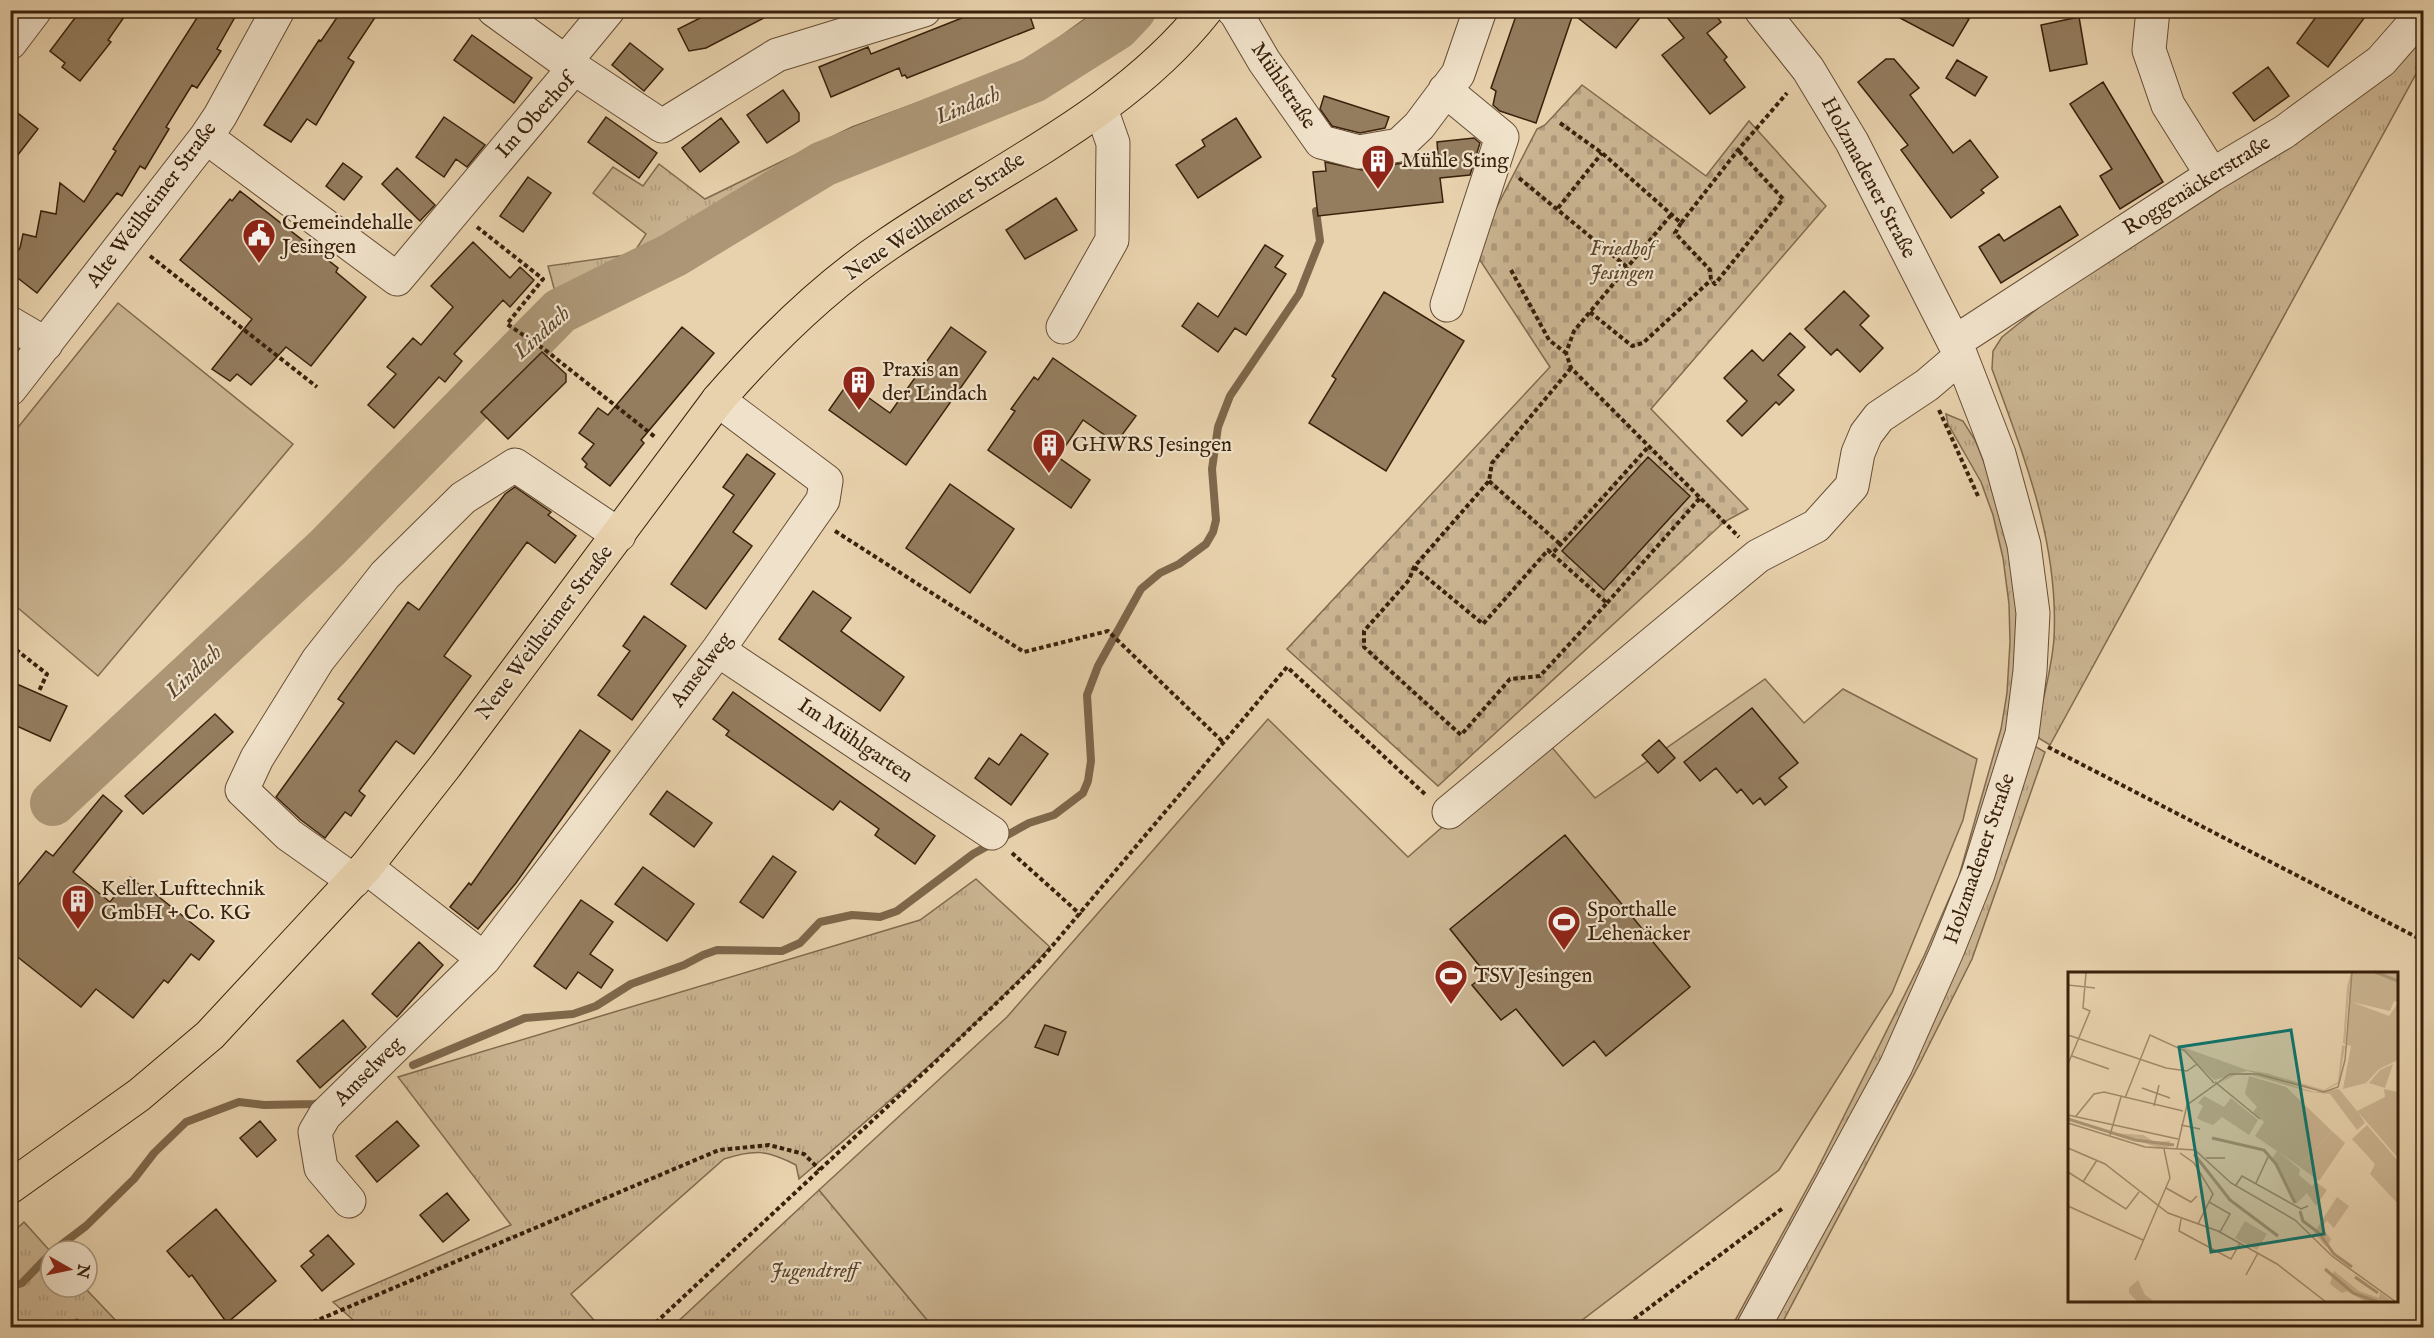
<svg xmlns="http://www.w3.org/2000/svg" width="2434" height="1338" font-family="'IM FELL English',serif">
	<defs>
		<pattern id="grass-tufts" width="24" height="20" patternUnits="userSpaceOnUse" patternTransform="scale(1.5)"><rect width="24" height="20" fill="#cab491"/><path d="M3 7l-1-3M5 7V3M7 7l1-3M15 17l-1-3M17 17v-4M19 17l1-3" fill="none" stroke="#ae9a7c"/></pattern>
		<pattern id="cemetery-stones" width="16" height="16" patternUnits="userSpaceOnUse" patternTransform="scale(1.5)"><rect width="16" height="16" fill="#cab491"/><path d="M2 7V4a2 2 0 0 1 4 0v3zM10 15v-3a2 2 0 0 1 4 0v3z" fill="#ae9a7c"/></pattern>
	</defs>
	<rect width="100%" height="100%" fill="#e8d2ad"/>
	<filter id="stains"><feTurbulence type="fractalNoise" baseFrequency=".00333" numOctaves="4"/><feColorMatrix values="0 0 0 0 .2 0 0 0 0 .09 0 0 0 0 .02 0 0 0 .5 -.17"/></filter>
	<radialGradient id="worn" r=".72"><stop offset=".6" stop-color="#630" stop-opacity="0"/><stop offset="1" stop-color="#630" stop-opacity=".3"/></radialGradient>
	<!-- grass -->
	<path fill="url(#grass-tufts)" stroke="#826a4e" stroke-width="1.5" d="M1097 10 1113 11 1119 16 1029 75 820 160 669 248 558 303 548 266 633 254 646 234 593 193 613 167 643 186 659 164 705 199 852 127 1024 63Z
		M2423 28V61L2050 745 2040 739 2036 733C2042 702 2052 669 2054 638 2059 542 2024 457 1992 369L1993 351 2002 337 2067 285Z
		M1946 414 1963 421 1975 440 1986 467 2001 506 2019 593 2011 733 1937 956 1742 1327 1731 1328 1816 1172 1924 956 1959 876 2001 729 2007 693 2010 642 2009 604 2003 558 1993 515 1981 482 1948 424Z
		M2031 744 2045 752 1972 959 1921 1061 1780 1327 1766 1328Z
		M976 879 1050 947C973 1031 885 1105 799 1179L796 1165C767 1150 755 1149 724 1159L571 1294 600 1327H361L333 1302 511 1225 398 1077 920 920Z
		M819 1190 933 1327 671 1328Z
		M24 1222 51 1252V1287H84L122 1327H85L77 1319 64 1327H11V1234Z"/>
	<!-- cemetery -->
	<path fill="url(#cemetery-stones)" stroke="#826a4e" stroke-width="1.5" d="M1582 85 1706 176 1749 121 1826 206 1651 409 1748 509 1724 522 1438 786 1287 649 1550 367 1474 251 1537 129 1545 125Z"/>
	<!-- garden -->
	<path fill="#cab491" stroke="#826a4e" stroke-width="1.5" d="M118 303 293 444 98 676 11 602V436Z
		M1765 679 1804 723 1843 689 1977 759 1963 820 1892 993 1779 1170 1573 1327H933L819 1190 1007 1017 1268 719 1408 857 1544 738 1595 798Z"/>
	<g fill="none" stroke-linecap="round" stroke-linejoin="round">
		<!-- stream -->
		<path stroke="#7e674b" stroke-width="8" d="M413 1065 525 1018 573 1014 596 1006 631 984 684 965 703 955 717 950 782 951 800 943 820 922 852 915 880 917 897 911 973 854 1029 823 1054 815 1083 793 1088 781 1091 761 1087 695 1098 666 1141 589 1160 573 1179 564 1206 544 1213 532 1216 520 1212 469 1218 427 1230 396 1299 294 1320 241 1316 211
			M53 1251 86 1226 134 1179 154 1153 186 1122 239 1102 264 1105 314 1104 321 1102
			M10 1287 22 1283 51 1253"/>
		<!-- river -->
		<path stroke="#ac9676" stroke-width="46" d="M53 803 327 548 560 311 673 255 823 164 1033 80 1117 27 1133 10"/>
	</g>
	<!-- building -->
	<path fill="#947d5f" stroke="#39210b" stroke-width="1.5" d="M81 10H129L108 40 111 42 80 81 62 67 65 63 50 51Z
		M202 10H239L217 49 221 51 197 88 192 85 166 127 169 129 145 169 140 166 122 196 117 193 37 293 10 272V260L20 248 23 234 36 237 41 211 56 214 60 183 84 202 116 151 113 149Z
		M342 10H380L348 58 354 62 316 125 307 119 291 142 264 125 319 40 321 41Z
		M716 10H779L706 48 689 51 678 29Z
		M982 10H1028L1034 28 907 78 905 75 902 76 899 68 831 97 819 67 868 47 871 54Z
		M1518 10H1646L1616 48 1573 14 1536 123 1500 111 1493 105 1496 91 1491 88Z
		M1661 10H1712L1721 22 1707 33 1727 57 1724 60 1745 87 1710 114 1662 55 1684 38Z
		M1885 10H1953L1969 19 1953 46Z
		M2321 10H2370L2328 67 2297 43Z
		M2079 17 2087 64 2050 71 2041 25Z
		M472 35 532 78 514 103 454 60Z
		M630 43 663 69 644 91 612 65Z
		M1886 59H1894L1919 88 1910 95 1953 153 1970 140 1998 177 1981 190 1984 193 1951 218 1901 150 1908 145 1858 82Z
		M1957 60 1987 77 1975 96 1946 78Z
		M2268 67 2289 96 2254 121 2233 93Z
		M2103 82 2163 182 2120 209 2100 176 2112 169 2070 104Z
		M783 90 799 113V121L767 143 747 115Z
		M1324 96 1389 117 1385 128 1360 133 1332 126 1320 109Z
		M10 107 38 129 10 165Z
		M444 117 485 145 467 167 456 159 444 177 416 157Z
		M606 117 657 153 639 178 588 142Z
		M721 118 739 142 700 172 682 148Z
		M1236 118 1261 157 1198 198 1176 165 1205 146 1202 140Z
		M1474 138 1480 143 1470 175 1440 178 1443 202 1318 216 1313 172 1326 171 1325 162 1362 170 1402 163 1413 158 1438 155 1437 142Z
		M343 163 362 177 344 200 326 186Z
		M397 168 435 205 420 221 382 184Z
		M528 177 551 193 523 232 500 216Z
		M240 191 338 268 336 272 366 297 311 366 286 347 251 385 237 374 230 381 212 369 252 319 180 260 230 199 232 201Z
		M1056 198 1077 230 1025 259 1006 230Z
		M2060 206 2078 235 2001 283 1979 247 1999 234 2004 241Z
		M473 242 510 278 520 267 534 280 510 307 503 300 454 354 462 361 445 382 439 377 394 428 368 405 396 374 387 367 413 338 421 345 453 307 431 286Z
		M1265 245 1283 256 1275 267 1286 274 1246 335 1235 328 1218 352 1182 326 1198 303 1218 317Z
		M1844 291 1869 316 1860 325 1883 348 1860 372 1837 349 1831 355 1805 329Z
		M1384 292 1464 341 1386 471 1309 423 1336 379 1332 376Z
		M682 327 714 353 641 440 644 443 610 486 585 467 587 464 582 459 594 444 579 433 598 408 608 415Z
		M951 327 986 352 906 465 829 410 848 383 890 413Z
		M1790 333 1805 347 1778 375 1794 390 1779 405 1776 402 1742 436 1727 421 1747 401 1724 378 1752 350 1763 361Z
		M542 352 566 374V382L508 439 481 412Z
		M1053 358 1136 416 1116 443 1083 420 1058 457 1090 480 1071 508 988 450 1015 411 1011 409 1034 377 1038 380Z
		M747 454 775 474 733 532 752 546 706 609 671 584 734 495 723 487Z
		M1648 457 1690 496 1604 590 1562 551Z
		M950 484 1014 529 970 593 906 548Z
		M515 487 551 512 548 515 576 536 555 563 527 542 444 656 471 676 414 754 396 741 359 791 365 796 351 816 345 812 325 838 301 820 276 797 344 703 338 699 408 602 419 610 505 494Z
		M813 591 851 618 841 631 904 677 880 711 779 639Z
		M644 616 686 646 632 720 598 695 630 651 623 646Z
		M10 681 67 706 50 741 10 723Z
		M733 692 935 836 915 864 875 835 879 829 840 801 833 810 726 735 729 731 713 719Z
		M1752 708 1798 763 1779 778 1787 787 1765 805 1760 798 1753 804 1741 789 1737 793 1716 768 1700 781 1684 762Z
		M215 714 233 732 143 814 125 796Z
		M580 730 610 751 516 883 478 929 450 907 469 883 471 885Z
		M1021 734 1048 754 1011 805 975 778 989 758 999 765Z
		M1659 740 1675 758 1658 773 1642 755Z
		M667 791 712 823 694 847 650 814Z
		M103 795 122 811 73 872 110 902 130 877 142 887 144 885 214 941 199 960 191 954 168 983 164 980 133 1018 96 989 81 1007 10 951V895L46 851 53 856Z
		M1565 835 1690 987 1606 1056 1594 1041 1563 1066 1516 1009 1501 1020 1472 985 1486 974 1450 929Z
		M773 856 796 872 763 918 740 902Z
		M643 867 694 904 667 941 615 904Z
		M581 900 613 922 590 954 613 970 601 988 578 972 566 989 534 966Z
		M419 942 443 965 397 1017 372 994Z
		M343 1020 366 1047 320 1088 297 1061Z
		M1045 1025 1066 1032 1058 1055 1035 1047Z
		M260 1121 276 1140 257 1157 240 1138Z
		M397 1121 419 1146 377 1182 356 1156Z
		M447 1193 469 1220 443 1242 420 1215Z
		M216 1209 276 1281 227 1323 192 1275 189 1277 167 1251Z
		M328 1235 354 1264 322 1291 301 1266 314 1255 310 1251Z"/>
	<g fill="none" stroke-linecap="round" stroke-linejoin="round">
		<defs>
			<path id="minor" d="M494 10 574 68
				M1233 10 1236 13 1264 61 1321 142 1359 152 1399 145 1419 126 1458 74 1480 10
				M2153 10 2149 50 2168 105 2212 175
				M10 43 35 10
				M565 62 608 10
				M1445 90 1502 137 1447 305
				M206 137 397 279 574 68 662 126 777 55 924 10
				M10 323 46 344
				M1063 327 1112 240 1113 143 1101 109
				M1955 342 2212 175 2284 132 2381 61 2424 12
				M10 389 206 137 220 116 278 10
				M718 650 992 833
				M1449 812 1758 556 1816 526 1852 486 1858 453 1866 434 1879 417 1927 385 1961 356
				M366 867 484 959
				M354 881 289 835 242 790 257 758 318 660 385 575 463 498 515 465 619 535
				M349 1201 321 1168 315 1132 325 1115 484 959 718 650 823 500 826 481 718 400
				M1753 1328 1896 1066 1947 951 1978 874 2022 734 2030 671 2033 613 2024 545 1999 454 1961 356 1852 142 1808 69 1761 10"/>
			<path id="major" d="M10 1187 139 1095 210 1035 366 867 446 765 718 400C768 342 824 287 888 244 996 170 1124 114 1206 10"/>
		</defs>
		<!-- minor casing -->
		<use href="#minor" stroke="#654d34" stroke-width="35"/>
		<!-- major casing -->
		<use href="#major" stroke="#39210b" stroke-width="35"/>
		<!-- path -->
		<path stroke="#39210b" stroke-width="4" stroke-dasharray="4.5 3" stroke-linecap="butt" d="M1560 123 1602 153 1681 223 1738 150 1787 93
			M1519 178 1627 267
			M1558 208 1602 153
			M1671 215 1574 331 1566 353 1571 368 1739 537
			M1681 223 1675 233 1710 270 1711 280 1715 284 1783 199 1738 150
			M477 227 543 279 507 324 544 349 655 437
			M150 256 317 387
			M1511 270 1549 340 1566 353
			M1590 312 1632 346 1643 343 1711 280
			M1571 368 1492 463 1489 481 1414 567 1409 580 1364 631V647L1461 735 1510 679 1540 676 1607 603 1552 554 1649 446
			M1939 410 1978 496
			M1489 481 1560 544
			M835 531 1024 652 1108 631 1224 743
			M1414 567 1483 624 1548 550 1552 554
			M1607 603 1700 498
			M10 645 47 674 39 691
			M2048 747 2424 941
			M1012 853 1081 915
			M299 1328 719 1150 769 1145 804 1154 820 1170
			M650 1328 931 1066 1037 964 1287 667 1427 796
			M1622 1328 1783 1208"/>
		<!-- minor -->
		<use href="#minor" stroke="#f0e2ca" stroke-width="33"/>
		<!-- major -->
		<use href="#major" stroke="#e8d2ad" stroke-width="33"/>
	</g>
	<!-- icons -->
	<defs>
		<symbol id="building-pin" viewBox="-11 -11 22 30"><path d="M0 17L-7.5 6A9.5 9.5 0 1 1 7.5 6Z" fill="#8f2418" stroke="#f0e2ca"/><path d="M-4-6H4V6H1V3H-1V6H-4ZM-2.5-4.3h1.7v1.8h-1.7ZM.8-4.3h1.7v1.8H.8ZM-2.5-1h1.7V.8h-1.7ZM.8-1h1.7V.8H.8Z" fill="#fff"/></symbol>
		<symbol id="civic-pin" viewBox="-11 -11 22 30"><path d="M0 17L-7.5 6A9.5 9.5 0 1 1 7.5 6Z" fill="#8f2418" stroke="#f0e2ca"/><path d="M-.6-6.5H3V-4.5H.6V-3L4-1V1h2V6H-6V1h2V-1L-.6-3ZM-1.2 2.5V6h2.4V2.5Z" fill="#fff"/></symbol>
		<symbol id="stadium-pin" viewBox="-11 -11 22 30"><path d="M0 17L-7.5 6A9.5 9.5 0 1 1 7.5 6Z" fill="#8f2418" stroke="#f0e2ca"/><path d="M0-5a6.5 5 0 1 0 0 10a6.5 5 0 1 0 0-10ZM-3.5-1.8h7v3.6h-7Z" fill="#fff"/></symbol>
	</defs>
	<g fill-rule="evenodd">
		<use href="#building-pin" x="1359" y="142" width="38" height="52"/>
		<use href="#civic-pin" x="240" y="216" width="38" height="52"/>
		<use href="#building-pin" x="840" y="363" width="38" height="52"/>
		<use href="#building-pin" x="1030" y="426" width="38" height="52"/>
		<use href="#building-pin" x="59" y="882" width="38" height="52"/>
		<use href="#stadium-pin" x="1545" y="903" width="38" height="52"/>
		<use href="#stadium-pin" x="1432" y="957" width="38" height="52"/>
	</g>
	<g text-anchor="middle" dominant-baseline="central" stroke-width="4.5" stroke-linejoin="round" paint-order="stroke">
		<!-- street labels -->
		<g font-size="21" fill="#39210b" stroke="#f0e2ca">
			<text transform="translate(1283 86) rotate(56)">Mühlstraße</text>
			<text transform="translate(536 116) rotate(-48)">Im Oberhof</text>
			<text transform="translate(1868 178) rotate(62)">Holzmadener Straße</text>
			<text transform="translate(2197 186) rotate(-32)">Roggenäckerstraße</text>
			<text transform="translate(152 205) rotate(-53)">Alte Weilheimer Straße</text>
			<text transform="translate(935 217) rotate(-34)">Neue Weilheimer Straße</text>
			<text transform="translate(545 633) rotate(-53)">Neue Weilheimer Straße</text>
			<text transform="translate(702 670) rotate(-53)">Amselweg</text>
			<text transform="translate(855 741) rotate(34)">Im Mühlgarten</text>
			<text transform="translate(1980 859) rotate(-71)">Holzmadener Straße</text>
			<text transform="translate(369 1072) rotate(-45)">Amselweg</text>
		</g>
		<!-- poi labels -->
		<g font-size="21" fill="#39210b" stroke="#f0e2ca" text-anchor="start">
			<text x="1401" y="161">Mühle Sting</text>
			<text x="282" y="223">Gemeindehalle<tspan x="282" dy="24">Jesingen</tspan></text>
			<text x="882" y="370">Praxis an<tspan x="882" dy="24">der Lindach</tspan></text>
			<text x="1072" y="445">GHWRS Jesingen</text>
			<text x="101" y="889">Keller Lufttechnik<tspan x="101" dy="24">GmbH + Co. KG</tspan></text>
			<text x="1587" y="910">Sporthalle<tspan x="1587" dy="24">Lehenäcker</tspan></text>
			<text x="1474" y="976">TSV Jesingen</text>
		</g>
		<!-- park labels -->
		<g font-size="21" font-style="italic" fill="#5d462c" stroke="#f0e2ca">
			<text x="1622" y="249">Friedhof<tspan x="1622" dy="24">Jesingen</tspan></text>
			<text x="814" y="1271">Jugendtreff</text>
		</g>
		<!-- water labels -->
		<g font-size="22" font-style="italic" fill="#5c442b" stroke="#f0e2ca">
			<text transform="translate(968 106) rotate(-22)">Lindach</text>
			<text transform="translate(542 333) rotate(-42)">Lindach</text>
			<text transform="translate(194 672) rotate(-43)">Lindach</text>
		</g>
	</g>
	<!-- overview -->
	<g transform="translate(2068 972)">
		<rect width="330" height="330" fill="#e8d2ad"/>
		<path d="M283 0H330V31L326 29 322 39 284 30 321 44 330 31V88L311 97 298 111 275 117 283 74 279 73 282 7 277 72 275 71 279 15ZM109 73 179 98 198 101 256 118 270 110 274 73 277 74 271 111 256 119 179 99 146 108ZM325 92 317 116 301 111 312 98ZM178 101 198 104 246 120 271 117 289 139 317 125 316 117 330 120V186L290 140 297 151 289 158 262 122 242 120 184 103H167L152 111 163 103ZM299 153 330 189V232L302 202 307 192 284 167ZM264 159 277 171 251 209 232 195ZM45 161 75 163 87 170 102 169 101 175 92 176ZM209 179 232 197 231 203 244 214 248 210 259 218 248 234 239 221 228 232 204 186ZM269 225 281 234 266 256 259 249 253 255 263 267 261 272 256 268 259 276 246 261Z" fill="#cab491"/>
		<path d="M266 299 291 319 311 326 312 320 325 330H298L279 319 274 321 262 312ZM70 308 77 323 87 330H70L61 321V316Z" fill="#cab491"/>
		<path d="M136 124 156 135 163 126 190 148 181 163 154 145 145 153 134 149 129 146 135 134 130 131Z" fill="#cab491"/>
		<path d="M181 104 218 115 264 159 232 195 187 164 196 150 185 140 189 135 177 122ZM177 249 199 262 189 278 167 266Z" fill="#cab491"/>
		<path fill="none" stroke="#ac9676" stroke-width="3" d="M307 0 330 9M0 147 67 168 106 173M144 166 196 178 208 192 227 231M126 182 162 228 210 264M232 239 235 249 251 261 266 282 284 295M257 297 285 321 310 330M287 305 310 321"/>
		<path fill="none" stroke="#a28b6c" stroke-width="1.5" d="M0 13 27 16M0 63 98 96 119 99 129 92M4 84 41 97M0 92 22 39 15 36 18 1 15 0M147 110 192 147M74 116 102 126M57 126 82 63 117 79 146 111M86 134 91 113M0 143 110 167M8 144 26 122 36 120 115 139M0 151 77 175 127 178 163 211 227 248 264 284 328 330M113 153 132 157M42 163 53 125M0 176 37 192 100 241 150 259 209 292 258 330M109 176 119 133 162 102H190L256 120 270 115 277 88 284 0M112 181 126 191 145 222 141 230 162 242 152 260M138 186H157M0 200 58 237 71 220M15 210 29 188M188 211 200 185M168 213 174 204 233 237 240 234M98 216 123 230 129 224M0 234 75 268M113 247 111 259 163 287 172 271M130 252 141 230M67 288 102 206 96 177M178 303 190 281"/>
		<path fill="#0f766e" fill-opacity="0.15" stroke="#0f766e" stroke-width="3" d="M223 58 256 262 143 280 111 75Z"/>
		<rect width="330" height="330" fill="none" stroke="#39210b" stroke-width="3"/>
	</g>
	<!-- margin -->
	<rect width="2434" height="1338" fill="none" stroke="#e8d2ad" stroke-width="36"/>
	<rect x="12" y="12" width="2410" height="1314" fill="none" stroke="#39210b" stroke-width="3"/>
	<rect x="18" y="18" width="2398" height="1302" fill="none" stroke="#39210b" stroke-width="1.5"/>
	<!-- north arrow -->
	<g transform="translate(69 1269) rotate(99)"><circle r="28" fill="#f0e2ca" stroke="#a7957e" stroke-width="1.5"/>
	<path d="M0-4.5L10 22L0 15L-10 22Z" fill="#8f2418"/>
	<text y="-9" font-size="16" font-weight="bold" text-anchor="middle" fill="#39210b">N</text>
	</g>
	<rect width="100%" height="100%" filter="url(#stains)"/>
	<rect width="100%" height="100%" fill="url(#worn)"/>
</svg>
